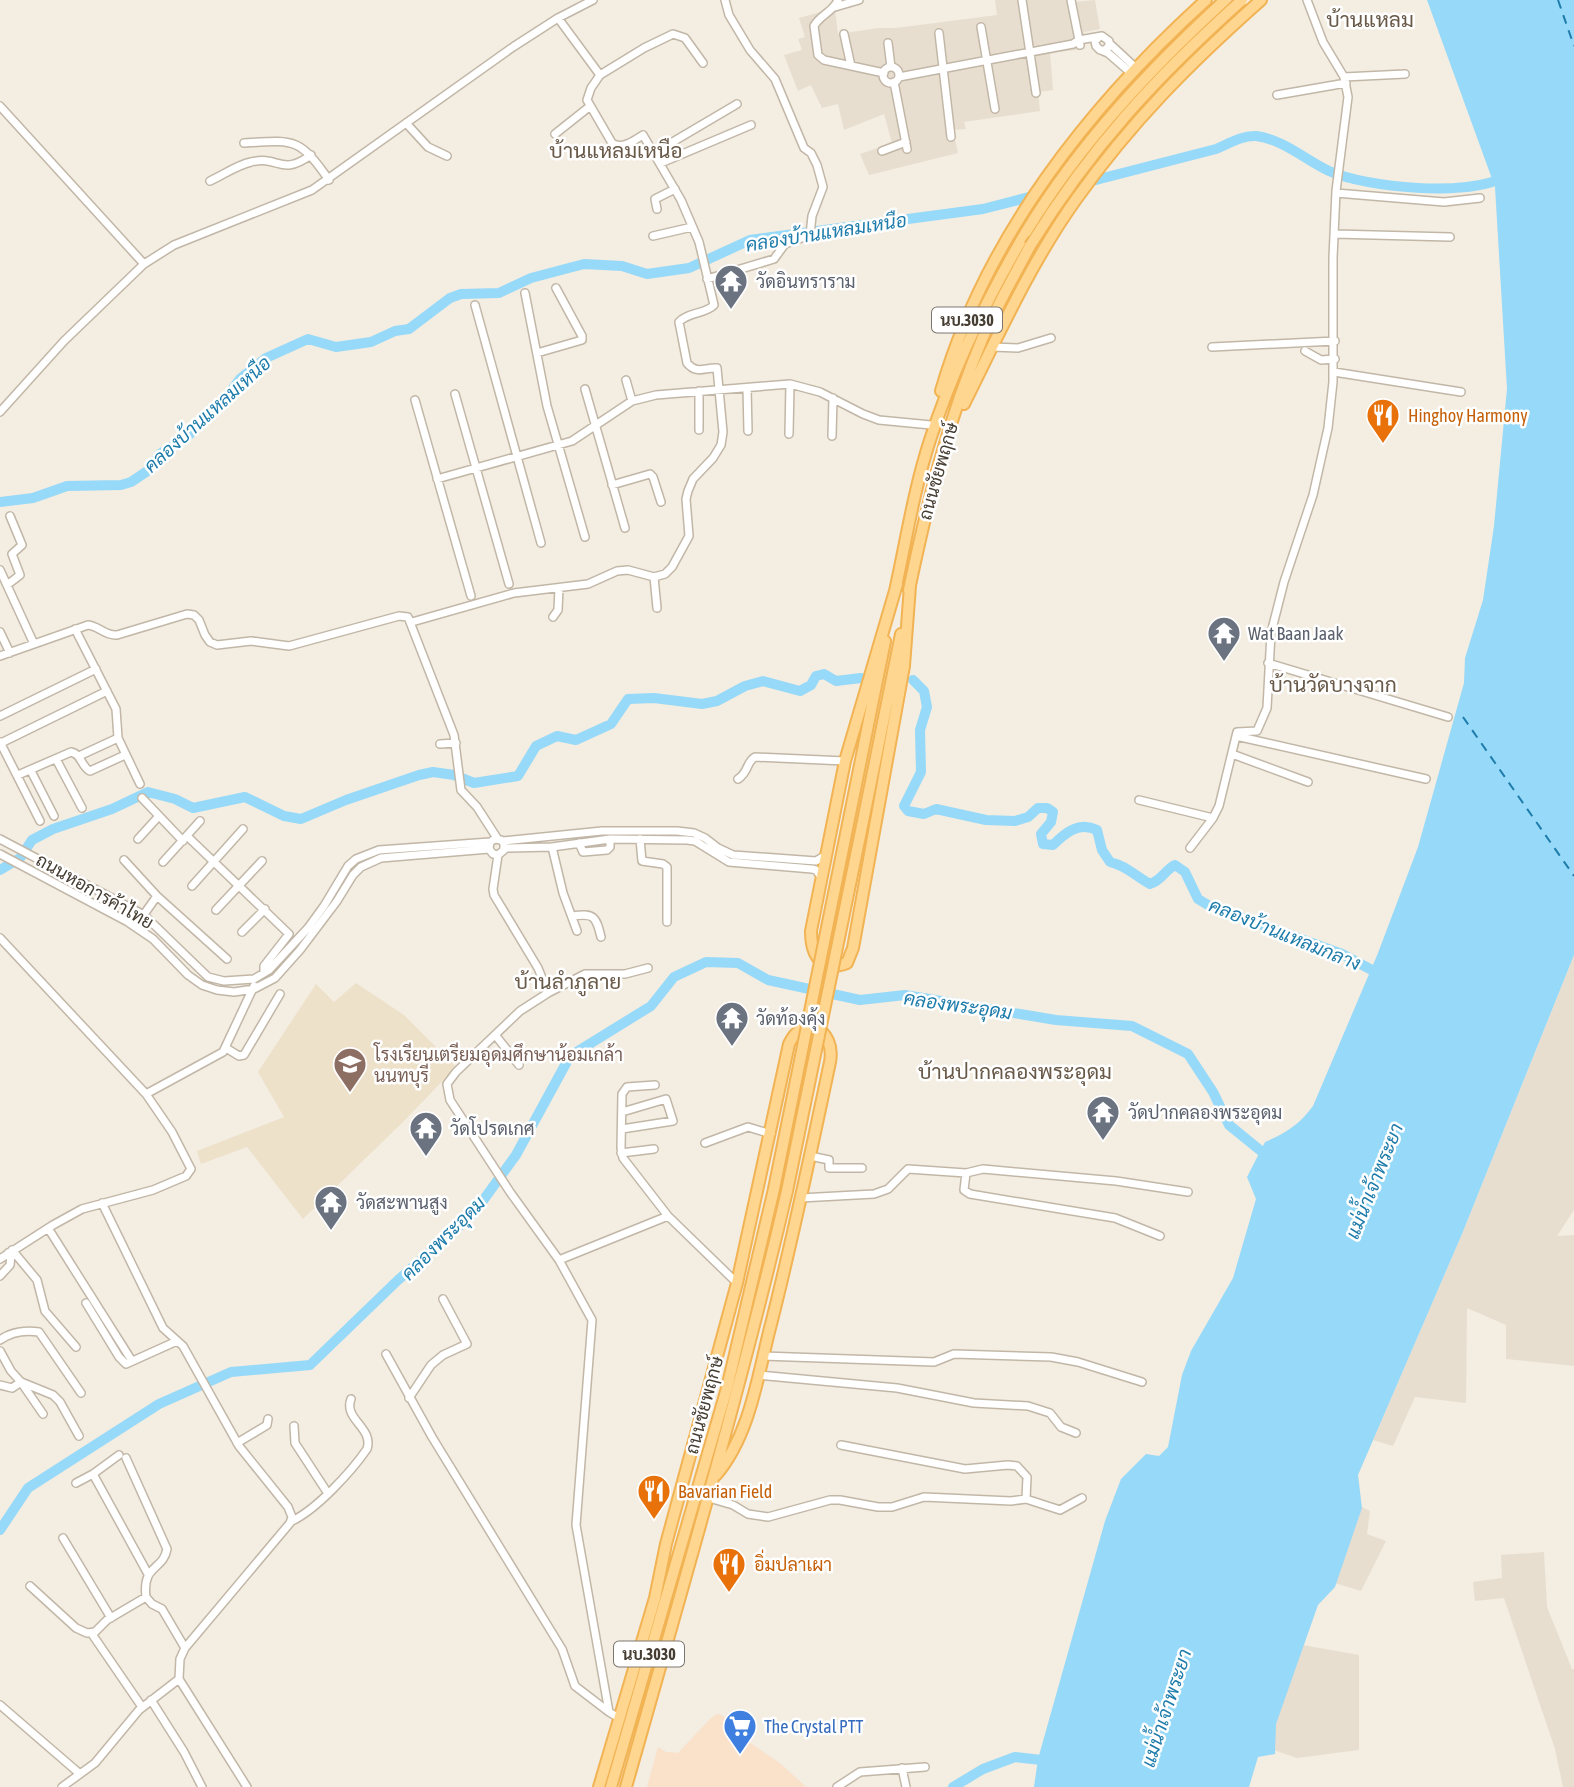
<svg xmlns="http://www.w3.org/2000/svg" width="1574" height="1787" font-family="'Asap Condensed',Sarabun,sans-serif">
	<rect width="100%" height="100%" fill="#f3ede2"/>
	<!-- residential -->
	<path fill="#e8ded0" d="M833 0H849L839 3 835 10 838 34 878 28H896L997 15 995 0H1074L1075 2 1095 0 1100 29 1084 32 1085 49 1050 53 1053 90 1038 92 1040 111 964 122 966 129 953 130 958 153 869 175 860 154 892 143 884 114 844 130 838 104 822 108 811 85 798 91 784 55 802 50 798 39 805 37 799 18 828 10Z
		M1574 955V1210L1557 1236 1574 1235V1366L1506 1359V1325L1467 1308 1466 1403 1415 1397 1393 1446 1373 1440 1462 1234Z
		M1352 1502 1370 1511 1367 1534 1386 1541 1361 1591 1318 1578Z
		M1544 1552 1547 1607 1572 1669H1574V1787H1563L1555 1749 1504 1598 1475 1601 1473 1582 1502 1578 1501 1555Z
		M1286 1642 1359 1655V1750L1297 1758 1253 1743Z"/>
	<!-- commercial -->
	<path fill="#f9e1ca" d="M717 1714 722 1715 746 1740 781 1764 806 1787H647L658 1747 666 1752 678 1753 711 1718Z"/>
	<!-- education -->
	<path fill="#eee1ca" d="M356 983 404 1015 456 1067 403 1122 303 1219 247 1147 201 1164 197 1151 284 1117 258 1072 316 984 334 1002Z"/>
	<!-- water -->
	<path fill="#97d9f8" d="M1427 0H1574V955L1462 1234 1358 1475 1362 1508 1335 1587 1318 1605 1276 1724 1275 1754 1258 1757 1249 1787H1034L1038 1759 1105 1521 1121 1479 1146 1454 1159 1456 1168 1447 1182 1375 1191 1351 1233 1278 1256 1199 1247 1177 1265 1142C1286 1133 1299 1125 1313 1106L1378 953 1418 847 1464 683 1465 658 1483 600 1494 526 1507 389 1495 187Z"/>
	<g fill="none" stroke-linecap="round" stroke-linejoin="round">
		<!-- river -->
		<path stroke="#97d9f8" stroke-width="10" d="M0 502 33 498 67 486 121 485 131 482 149 470 160 454 189 435 223 402 240 379 266 358 308 339 336 347 371 342 395 331 409 329 450 298 461 294 499 293 531 278 584 264 622 266 647 274 689 268 750 240 983 209 1216 149C1228 144 1243 135 1256 136 1282 139 1306 160 1329 171 1367 188 1468 197 1504 177
			M913 680 924 691 927 707 920 730 921 772 904 806 908 811 924 814 936 809 986 820 1015 821 1028 817 1038 808H1047L1053 812 1051 822 1041 834 1043 844 1053 845C1065 833 1079 821 1097 830L1102 850 1110 862C1127 866 1135 876 1150 884 1161 881 1165 870 1175 865L1185 872 1198 899 1208 905 1342 954 1383 976
			M0 870 20 858 32 840 53 829 112 809 148 792 175 799 193 808 245 797 284 816 301 819 346 800 419 775 433 772 454 775 474 783 518 776 536 746 557 736 576 740 611 724 628 699 654 698 702 704 717 701 745 686 763 681 800 691 811 685 816 676 824 674 836 681 861 678
			M0 1530 28 1488 159 1404 231 1372 310 1365 397 1281 474 1213 516 1155 570 1056 651 1006 674 977 706 962 738 963 768 980 860 1000 905 995 1056 1020 1132 1026 1188 1054 1213 1092 1229 1125 1271 1159
			M953 1787 983 1769 1015 1757 1050 1761"/>
		<!-- ferry -->
		<path stroke="#1e7cab" stroke-width="2" stroke-dasharray="9 7" stroke-linecap="butt" d="M1558 0 1574 46
			M1463 717 1574 876"/>
		<defs>
			<path id="street" d="M838 0C833 12 820 15 814 26L818 55 824 60 884 73
				M1022 0 1036 93
				M1071 0 1080 45
				M835 7 859 0
				M981 27 995 109
				M939 33 951 137
				M844 34 851 66
				M888 43 891 67
				M1109 43 1136 68
				M1103 51 1108 53 1131 73
				M883 75a8 8 0 1 1 16 0a8 8 0 1 1-16 0Z
				M600 75 644 48 673 34 685 38 703 63
				M899 77 1073 44 1079 40 1102 36 1109 41V46L1105 50H1100L1096 46 1095 41 1099 37
				M1344 77 1405 74
				M894 82 907 149
				M1277 95 1346 83
				M0 106 144 264
				M406 123 428 147 447 156
				M555 134 589 107
				M244 143C294 140 299 137 329 180
				M882 151 906 142
				M654 153 737 104
				M661 163 751 125
				M210 181C223 175 237 165 251 162 280 155 280 177 311 155
				M1336 193 1444 202 1480 198
				M657 209 655 199 675 189
				M1335 234 1450 237
				M653 236 692 227
				M707 279 774 259 785 244 810 235 812 216 823 187 817 165 811 153 804 148 775 79 750 50 729 15 725 0
				M525 293 547 406 585 537
				M475 305 541 543
				M992 347 1018 348 1051 338
				M1212 347 1335 341
				M1305 351 1321 360 1335 359
				M537 353 582 340V336L556 288
				M1334 372 1461 392
				M626 380 632 401
				M747 388 748 431
				M585 389 625 528
				M699 391V430
				M455 394 509 584
				M415 400 471 596
				M0 412 64 341 144 264 174 245 312 190 513 47 558 18 593 0
				M789 434 790 384
				M832 436 833 398
				M437 479 572 441 632 401 656 395 790 384 820 392 863 414 879 420 931 425
				M612 485 650 474 653 477 661 502
				M0 570 34 644
				M654 577 657 608
				M7 585 20 575 12 554 22 545 10 516
				M553 617 558 610 559 588
				M412 622 514 593 588 584 617 571 628 570 654 577 665 574 672 567 689 536 686 499 688 491 693 479 713 458 721 445 723 432 717 368C705 367 697 375 687 363L679 322C688 312 706 314 714 305L699 242 681 200 643 135C634 141 621 150 612 143L587 100 591 88 600 75 558 18
				M75 629 116 709 118 738 140 784
				M0 632 10 653
				M0 656 88 625C99 626 105 636 117 635L187 614 194 615 199 620 205 635 210 642 217 645 251 641 289 646 399 616 408 617 454 735 461 790 477 807 497 838
				M1268 663 1448 717
				M0 716 96 669
				M1236 736 1426 779
				M0 742 40 821
				M1 743 107 691
				M440 744 456 743
				M1232 754 1308 782
				M79 756 118 738
				M56 759 82 808
				M31 771 54 816
				M18 775 71 752C82 754 81 767 90 771L125 755
				M738 779C749 772 746 762 755 757L845 761
				M142 798 183 841
				M1139 800 1213 818
				M188 837 289 934 264 966V972
				M0 839 144 915 208 977 224 981 254 979 269 970 308 928 324 906 348 866 356 859 379 850 490 842
				M138 839 158 817
				M640 839 642 861 663 864 667 867V922
				M503 841 602 831H677L694 833 705 838 718 848 733 855 816 861 826 855
				M579 843 583 852 607 850 610 847V839
				M552 847 563 893 577 931
				M505 848 552 847 610 839 687 840 695 841 729 862 812 869 816 870 821 877
				M1190 848 1213 818 1219 806 1237 732 1257 731 1267 708 1271 633 1284 582 1313 495 1328 428 1333 382V258L1336 191 1348 97 1344 77 1323 42 1307 0
				M0 854 128 922 153 939 188 975 202 985 217 990 234 992 254 989 275 978 300 950 337 901 353 875 361 867 381 858 489 849 493 854 498 855 504 850V843L501 840 495 839 490 842 489 849
				M498 855 493 889 494 895 538 968 548 993
				M124 860 157 896 227 959
				M163 862 200 821
				M192 886 243 829
				M216 910 262 861
				M572 916C594 913 596 916 601 937
				M135 927 157 896
				M242 932 265 909
				M0 938 146 1094 172 1132 191 1169 186 1176 153 1190 82 1209 53 1225 0 1259
				M496 1036 519 1065
				M226 1048 239 1056 244 1055 280 994
				M655 1085 627 1087 622 1094 621 1148 623 1158 668 1216 737 1283
				M146 1094 223 1052 254 986
				M622 1129 673 1121 666 1099 622 1112
				M705 1143 748 1127 771 1134
				M621 1153 654 1149
				M810 1156 829 1160V1168H862
				M966 1173 964 1190 970 1194 1115 1218 1160 1236
				M800 1198 874 1194 888 1189 908 1169 966 1173 983 1169 1116 1181 1188 1192
				M102 1203 163 1328 183 1346 239 1446 288 1507 292 1517 290 1523 185 1648 180 1659 179 1679 247 1787
				M48 1228 132 1361
				M12 1250 37 1280 45 1311 76 1347
				M559 1260 668 1216
				M0 1276 10 1265 11 1255 8 1253
				M86 1303 119 1357 126 1364 177 1341
				M0 1340C11 1332 26 1330 39 1332L81 1393
				M0 1351 11 1371 21 1382 53 1395 60 1402 79 1436
				M386 1354 432 1437 562 1649 575 1686 609 1712
				M763 1356 934 1362 954 1354 1051 1357 1078 1362 1142 1382
				M758 1375 897 1388 974 1403 1028 1406 1050 1413 1061 1427 1076 1433
				M0 1385 12 1388 21 1382 43 1414
				M409 1398 431 1365 443 1355 467 1344 443 1299
				M294 1426 295 1443 327 1492
				M237 1443 267 1425 268 1419
				M841 1445 965 1469 1008 1465 1017 1466 1027 1477 1026 1499
				M126 1458 167 1549C163 1571 142 1564 146 1597
				M93 1474 119 1455
				M76 1483 93 1474 148 1574
				M709 1498 733 1505 748 1514 768 1517 830 1500H840L878 1507H892L924 1497 1011 1501 1026 1499 1060 1510 1082 1498
				M292 1521C317 1509 351 1472 367 1449 374 1428 343 1419 351 1399
				M63 1538 111 1618
				M30 1586 76 1628 87 1633 95 1632 107 1620 146 1597 152 1604 162 1609 185 1648
				M92 1634 142 1707
				M151 1700 184 1752 202 1787
				M0 1705 80 1774
				M619 1718 609 1712 576 1525 592 1320 559 1260 510 1192 450 1100 447 1084 456 1072 520 1011 548 993 585 974H625L648 968
				M902 1768 906 1787
				M62 1787 95 1763 139 1710 179 1679
				M837 1787 860 1772 925 1767"/>
			<path id="primary" d="M941 391C985 238 1089 106 1206 0
				M964 404C999 334 1031 262 1077 198 1132 121 1190 63 1261 0
				M897 584 845 761 811 931C811 955 821 973 847 963L853 948 904 666 910 586
				M909 590C927 504 948 419 983 337 997 306 1014 276 1030 246
				M895 591C906 541 914 489 930 440 954 367 987 298 1026 232
				M848 824 885 641
				M862 826 901 634
				M599 1787 655 1598 666 1544 737 1283 789 1044C804 1012 836 1030 830 1062 811 1152 792 1243 769 1332 757 1380 749 1436 716 1475
				M611 1787 727 1388 774 1189
				M626 1787C682 1589 740 1392 787 1191"/>
		</defs>
		<!-- street casing -->
		<use href="#street" stroke="#c2b7a7" stroke-width="10"/>
		<!-- primary casing -->
		<use href="#primary" stroke="#f1b353" stroke-width="14"/>
		<!-- street -->
		<use href="#street" stroke="#fff" stroke-width="7"/>
		<!-- primary -->
		<use href="#primary" stroke="#ffd690" stroke-width="10"/>
		<defs>
			<path id="primary-bridge" d="M1026 232C1080 143 1149 70 1225 0
				M1030 246C1091 147 1156 77 1242 0
				M774 1189 848 824
				M787 1191 862 826"/>
		</defs>
		<!-- primary-bridge casing -->
		<use href="#primary-bridge" stroke="#f1b353" stroke-width="14" stroke-linecap="butt"/>
		<!-- primary-bridge -->
		<use href="#primary-bridge" stroke="#ffd690" stroke-width="10"/>
	</g>
	<!-- icons -->
	<defs>
		<symbol id="temple-pin" viewBox="-11 -11 22 30"><path d="M0 17L-7.5 6A9.5 9.5 0 1 1 7.5 6Z" fill="#6b7280" stroke="#fff"/><path d="M0-6L5-2H3V0L6.5 2.5H4V6H1.5V3h-3V6H-4V2.5H-6.5L-3 0V-2H-5Z" fill="#fff"/></symbol>
		<symbol id="restaurant-pin" viewBox="-11 -11 22 30"><path d="M0 17L-7.5 6A9.5 9.5 0 1 1 7.5 6Z" fill="#e8710a" stroke="#fff"/><path d="M-5-6h1v4h1v-4h1v4h1v-4h1v5L-1.5 .5V6h-2V.5L-5-1ZM5-6V6H3V1.5H1.5Q1.5-4 5-6Z" fill="#fff"/></symbol>
		<symbol id="school-pin" viewBox="-11 -11 22 30"><path d="M0 17L-7.5 6A9.5 9.5 0 1 1 7.5 6Z" fill="#8d6e63" stroke="#fff"/><path d="M0-5L7-2L0 1L-7-2ZM-4 1L0 2.5L4 1V4Q0 6-4 4Z" fill="#fff"/></symbol>
		<symbol id="supermarket-pin" viewBox="-11 -11 22 30"><path d="M0 17L-7.5 6A9.5 9.5 0 1 1 7.5 6Z" fill="#3f7fe0" stroke="#fff"/><path d="M-6-5.5h2.5l.6 2H6L4.5 2H-2.5L-4.4-4H-6ZM-1.5 3.2a1.3 1.3 0 1 0 .1 0ZM3 3.2a1.3 1.3 0 1 0 .1 0Z" fill="#fff"/></symbol>
	</defs>
	<g fill-rule="evenodd">
		<use href="#temple-pin" x="712" y="262" width="38" height="52"/>
		<use href="#restaurant-pin" x="1364" y="396" width="38" height="52"/>
		<use href="#temple-pin" x="1205" y="614" width="38" height="52"/>
		<use href="#temple-pin" x="713" y="999" width="38" height="52"/>
		<use href="#school-pin" x="331" y="1045" width="38" height="52"/>
		<use href="#temple-pin" x="1084" y="1093" width="38" height="52"/>
		<use href="#temple-pin" x="407" y="1109" width="38" height="52"/>
		<use href="#temple-pin" x="312" y="1183" width="38" height="52"/>
		<use href="#restaurant-pin" x="635" y="1472" width="38" height="52"/>
		<use href="#restaurant-pin" x="710" y="1545" width="38" height="52"/>
		<use href="#supermarket-pin" x="721" y="1707" width="38" height="52"/>
	</g>
	<g text-anchor="middle" dominant-baseline="central" stroke-width="5" stroke-linejoin="round" paint-order="stroke">
		<!-- shield labels -->
		<g fill="#fff" stroke="#7d7670" stroke-width="2">
			<rect x="932" y="307.5" width="70" height="25" rx="5"/>
			<rect x="614" y="1641.5" width="70" height="25" rx="5"/>
		</g>
		<g font-size="16" font-weight="bold" fill="#453c32">
			<text x="967" y="320">นบ.3030</text>
			<text x="649" y="1654">นบ.3030</text>
		</g>
		<!-- worship labels -->
		<g font-size="18" fill="#5b616d" stroke="#fff" text-anchor="start">
			<text x="756" y="281">วัดอินทราราม</text>
			<text x="1248" y="633">Wat Baan Jaak</text>
			<text x="756" y="1018">วัดท้องคุ้ง</text>
			<text x="1128" y="1112">วัดปากคลองพระอุดม</text>
			<text x="450" y="1128">วัดโปรดเกศ</text>
			<text x="356" y="1202">วัดสะพานสูง</text>
		</g>
		<!-- food labels -->
		<g font-size="18" fill="#c56008" stroke="#fff" text-anchor="start">
			<text x="1408" y="415">Hinghoy Harmony</text>
			<text x="678" y="1491">Bavarian Field</text>
			<text x="754" y="1564">อิ่มปลาเผา</text>
		</g>
		<!-- street labels -->
		<g font-size="18" fill="#453c32" stroke="#fff">
			<text transform="translate(938 471) rotate(-74)">ถนนชัยพฤกษ์</text>
			<text transform="translate(95 891) rotate(30)">ถนนหอการค้าไทย</text>
			<text transform="translate(704 1405) rotate(-75)">ถนนชัยพฤกษ์</text>
		</g>
		<!-- education labels -->
		<g font-size="18" fill="#785e54" stroke="#fff" text-anchor="start">
			<text x="374" y="1054">โรงเรียนเตรียมอุดมศึกษาน้อมเกล้า<tspan x="374" dy="21">นนทบุรี</tspan></text>
		</g>
		<!-- shop labels -->
		<g font-size="18" fill="#366cbe" stroke="#fff" text-anchor="start">
			<text x="764" y="1726">The Crystal PTT</text>
		</g>
		<!-- water labels -->
		<g font-size="19" font-style="italic" fill="#1e7cab" stroke="#fff">
			<text transform="translate(826 232) rotate(-9)">คลองบ้านแหลมเหนือ</text>
			<text transform="translate(207 414) rotate(-42)">คลองบ้านแหลมเหนือ</text>
			<text transform="translate(1285 934) rotate(22)">คลองบ้านแหลมกลาง</text>
			<text transform="translate(958 1005) rotate(8)">คลองพระอุดม</text>
			<text transform="translate(1374 1181) rotate(-68)">แม่น้ำเจ้าพระยา</text>
			<text transform="translate(443 1238) rotate(-45)">คลองพระอุดม</text>
			<text transform="translate(1166 1708) rotate(-72)">แม่น้ำเจ้าพระยา</text>
		</g>
		<!-- quarter labels -->
		<g font-size="21" fill="#695948" stroke="#fff">
			<text x="1370" y="19">บ้านแหลม</text>
			<text x="616" y="150">บ้านแหลมเหนือ</text>
			<text x="1333" y="684">บ้านวัดบางจาก</text>
			<text x="568" y="981">บ้านลำภูลาย</text>
			<text x="1015" y="1071">บ้านปากคลองพระอุดม</text>
		</g>
	</g>
</svg>
